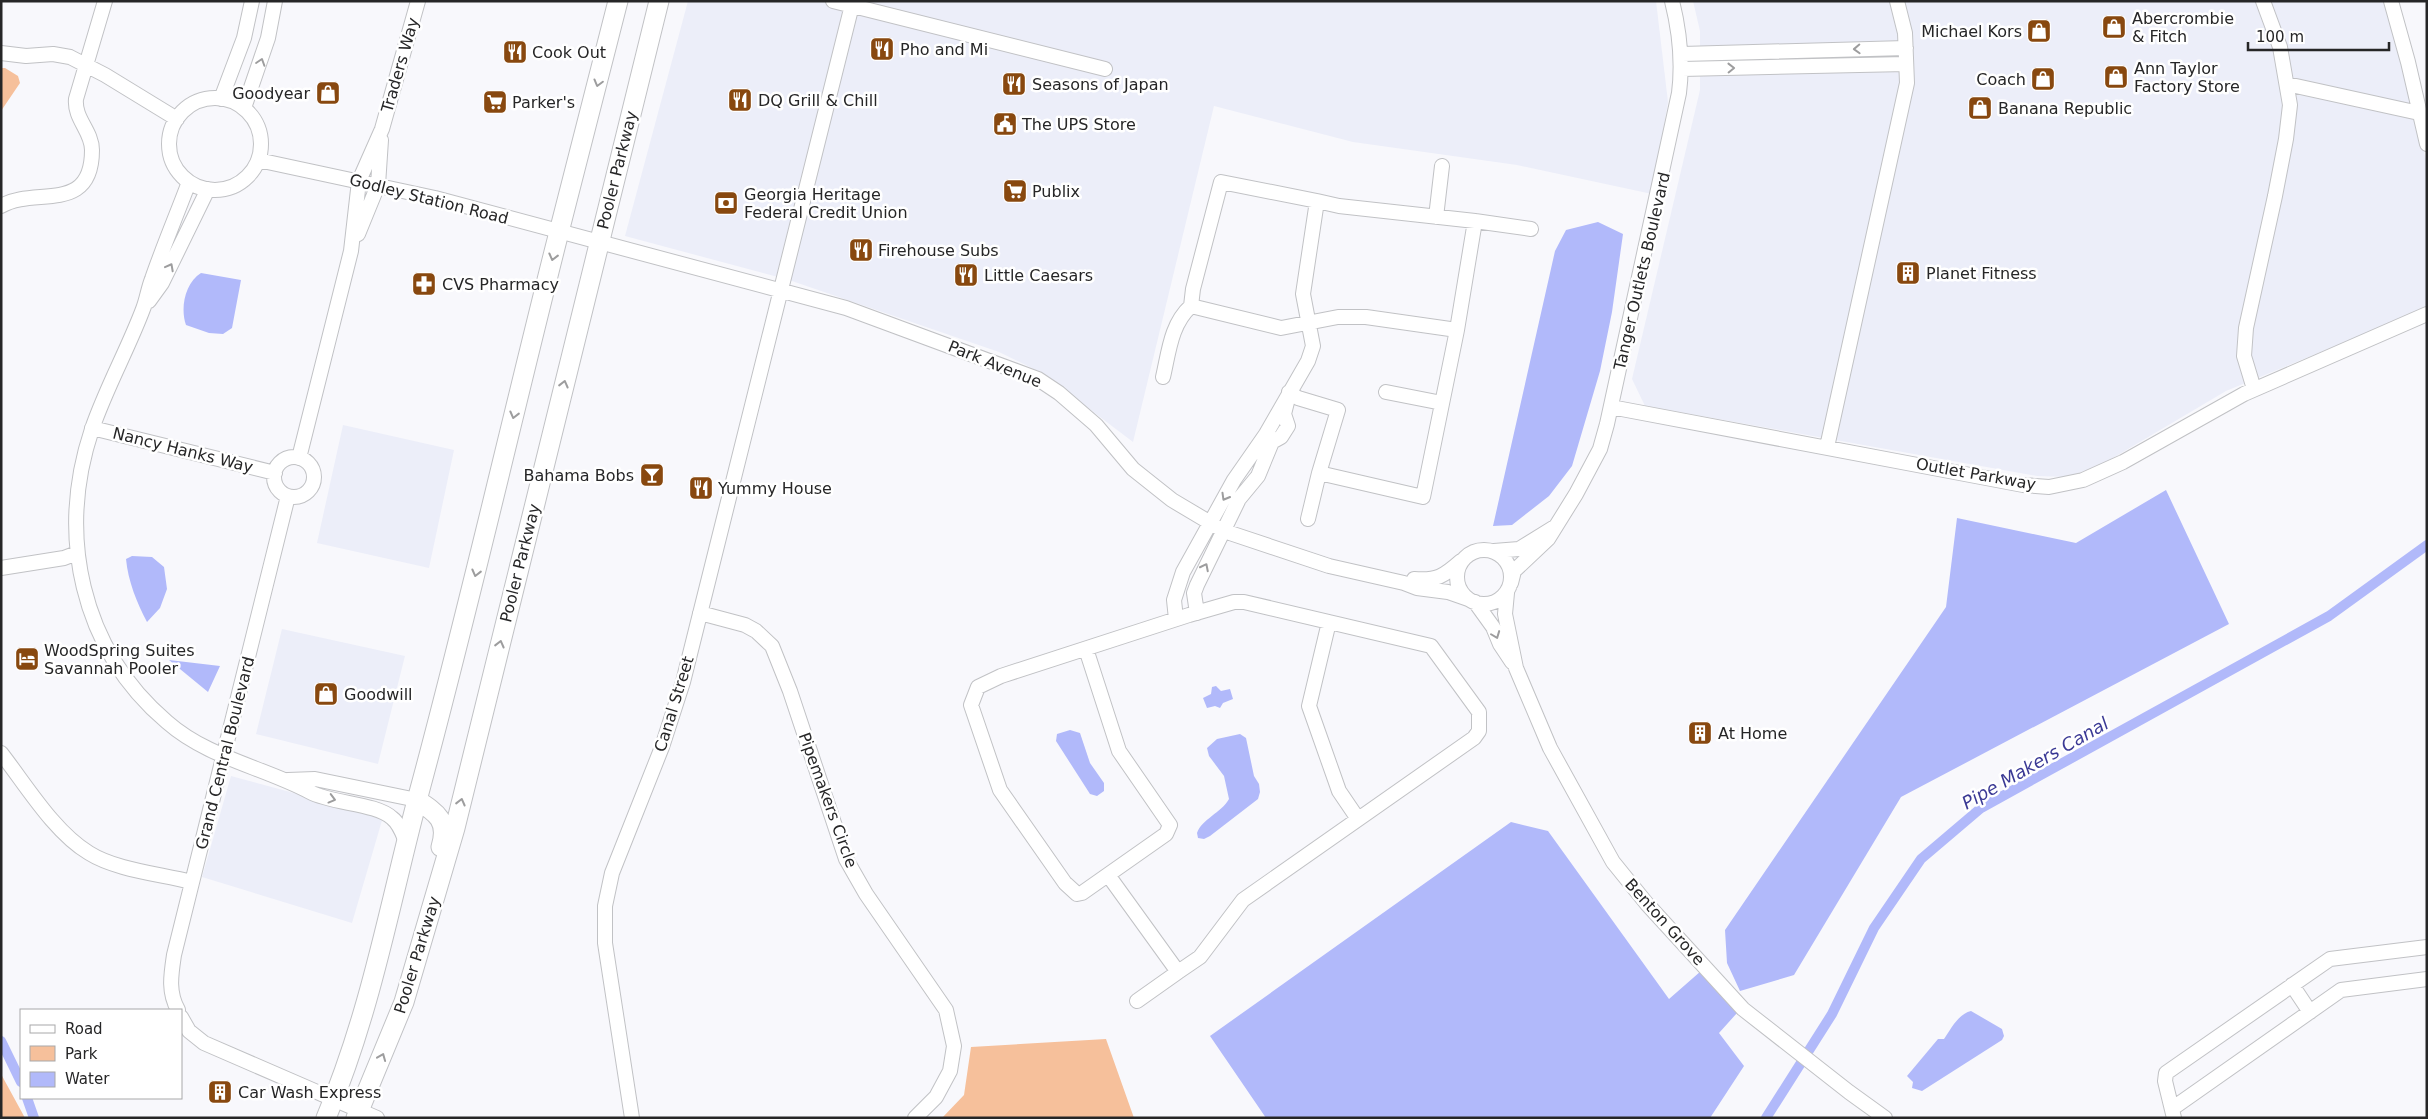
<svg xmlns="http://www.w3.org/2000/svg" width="2428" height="1119" font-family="'DejaVu Sans',sans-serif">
	<rect width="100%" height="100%" fill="#f8f8fc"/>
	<!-- built -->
	<path fill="#eceef9" d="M688 1H1656L1668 102 1652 194 1517 165 1353 142 1214 106 1133 442 1042 373 999 352 789 280 625 236Z
		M1693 1H2384L2427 163V307L2423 310 2226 391 2101 465 2067 477 2037 476 1645 406 1632 379 1700 90V31Z
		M343 425 454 450 429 568 317 543Z
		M282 629 405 656 378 764 256 734Z
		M231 776 383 817 352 923 202 877Z"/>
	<!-- green -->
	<path fill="#f6c09b" d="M1 68H5L18 76 20 83 1 111Z
		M1106 1039 1134 1118H942L964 1095 971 1047Z
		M1 1074 25 1118H1Z"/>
	<!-- water -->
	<path fill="#b1b9fa" d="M1598 222 1623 234 1612 312 1600 371 1572 466 1549 496 1512 525 1493 526 1555 251 1566 230Z
		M201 273 241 280 232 328 223 334 209 333 186 325C180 308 185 283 201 273Z
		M2166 490 2229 624 1901 797 1794 975 1740 991 1727 963 1725 930 1946 607 1957 518 2076 543Z
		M132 556 152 557 164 567 167 589 160 608 147 622C137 603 128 581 126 559Z
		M169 660 220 666 208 692Z
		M1216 686 1221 691 1230 689 1233 699 1223 703 1220 708 1215 706 1207 708 1203 698 1211 694 1212 687Z
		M1070 730 1080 733 1090 763 1104 783V791L1097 796 1090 794 1056 741 1057 734Z
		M1240 734 1246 738 1254 776 1259 784 1260 792 1258 799 1210 836 1204 839 1198 838 1197 833C1202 819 1221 813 1229 799L1224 776 1209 756 1207 748 1217 739Z
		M1511 822 1548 831 1669 999 1701 971 1737 1013 1719 1033 1744 1066 1710 1118H1266L1210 1036Z
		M1971 1011 2002 1029 2004 1036 2002 1040 1922 1091 1912 1088 1913 1082 1907 1076 1938 1039H1944C1951 1029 1958 1014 1971 1011Z"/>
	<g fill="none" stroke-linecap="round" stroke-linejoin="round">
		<!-- canal -->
		<path stroke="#b1b9fa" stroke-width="10" d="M1 1041 21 1082
			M27 1098 34 1118
			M1766 1118 1832 1014 1874 928 1921 859 1981 808 2329 616 2427 545"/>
		<defs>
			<path id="minor" d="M833 1 1105 69
				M2391 1 2408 62 2427 144
				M1 53 26 56 53 54 70 57 105 75 177 119
				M1682 54 1906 48
				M1682 69 1906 64
				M2287 84 2419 113
				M169 144a46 46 0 1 1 92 0a46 46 0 1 1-92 0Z
				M221 99 244 38 252 1
				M244 108 268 38 275 1
				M258 160 435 198 846 308 1038 379 1059 393 1096 425 1133 469 1172 500 1224 531 1329 566 1404 583 1417 588 1448 592 1468 599
				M189 182C177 214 163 247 152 279 148 289 147 299 143 309 128 349 106 388 92 429 57 534 80 648 167 722 208 758 263 767 310 792 333 804 376 803 392 818 400 824 403 835 407 844
				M1 206C35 186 92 215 92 150 92 131 74 119 76 99L105 1
				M1436 217 1442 166
				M1475 221 1531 229
				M358 234 378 185 381 140
				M149 301 162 283 208 189
				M1163 377C1169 351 1171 324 1191 306
				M2254 389 2244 356 2246 328 2275 196 2286 139 2290 105 2280 47 2263 1
				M1289 392 1298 398 1338 410 1319 473 1423 497 1457 330
				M1386 392 1442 403
				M1611 407 2023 485 2049 487 2083 480 2123 462 2244 394 2427 314
				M92 428 275 473
				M1827 447 1907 83 1905 33 1897 1
				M274 477a20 20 0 1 1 40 0a20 20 0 1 1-40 0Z
				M299 458 351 251 359 181 382 129 418 1
				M1308 519 1319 473
				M1457 577a27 27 0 1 1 54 0a27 27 0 1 1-54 0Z
				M1494 551 1519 549 1553 528
				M1 568 64 558 77 553
				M1414 579C1437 581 1444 576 1461 561
				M1511 583 1514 571 1548 539 1576 494 1600 449 1607 424 1679 93C1683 61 1680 33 1672 1
				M1507 593 1505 614 1516 668 1550 748 1613 862 1647 904 1743 1009 1849 1092 1885 1118
				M1475 602 1493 627 1500 644 1512 662
				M700 613 745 625 756 631 772 646 790 691 846 859 866 894 946 1010 954 1046 950 1071 936 1097 915 1118
				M1197 613 1194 593 1197 585 1239 499 1258 476 1272 442 1281 437 1288 426 1284 414 1287 402
				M1176 619 1174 600 1183 572 1234 480 1266 434 1308 361 1313 346 1303 294 1317 201 1221 182 1193 289 1191 306 1281 328 1338 317H1366L1457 330 1475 221 1339 206 1317 201
				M1329 622 1309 706 1339 791 1358 819
				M1086 649 1119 751 1170 825 1166 834 1082 893 1077 894 1065 883 1000 790 971 705 978 687 1001 676 1189 615 1234 602H1244L1431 646 1479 712V731L1474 738 1243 900 1200 957 1178 972
				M1 753C26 785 54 832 89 853 116 870 160 874 191 882
				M288 780 315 779 417 800
				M1108 875 1178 972 1137 1001
				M2292 985 2310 1012
				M178 1010C168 992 171 975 174 955L288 496
				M181 1017 189 1031 204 1043 377 1118
				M2173 1108 2341 990 2427 979
				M632 1118 605 943V906L612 873 662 747 683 682 853 1
				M2174 1118 2165 1081 2166 1073 2330 959 2427 947"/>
			<path id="major" d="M417 800C437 813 449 821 441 847
				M326 1118C372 1009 390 901 420 789 470 604 512 417 559 232 578 155 599 78 618 1
				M356 1118 404 1002 455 828 659 1"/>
		</defs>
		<!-- minor casing -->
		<use href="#minor" stroke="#c1c2c5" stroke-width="16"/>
		<!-- major casing -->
		<use href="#major" stroke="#c1c2c5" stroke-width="21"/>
		<!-- minor -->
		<use href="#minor" stroke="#fff" stroke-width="14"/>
		<!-- major -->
		<use href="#major" stroke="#fff" stroke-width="19"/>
	</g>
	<!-- one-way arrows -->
	<defs><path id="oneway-chevron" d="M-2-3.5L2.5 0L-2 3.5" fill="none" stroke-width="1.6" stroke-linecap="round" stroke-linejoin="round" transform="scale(1.25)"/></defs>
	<g stroke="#9d9d9e">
		<use href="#oneway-chevron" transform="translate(1857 49) rotate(178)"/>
		<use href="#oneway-chevron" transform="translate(261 62) rotate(-72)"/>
		<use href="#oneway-chevron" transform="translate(1731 68) rotate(-1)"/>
		<use href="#oneway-chevron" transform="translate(598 83) rotate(105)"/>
		<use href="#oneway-chevron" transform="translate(553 257) rotate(104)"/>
		<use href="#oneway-chevron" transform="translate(170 267) rotate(-62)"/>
		<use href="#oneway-chevron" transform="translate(564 384) rotate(-76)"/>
		<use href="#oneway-chevron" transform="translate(514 415) rotate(104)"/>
		<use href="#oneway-chevron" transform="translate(1225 497) rotate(120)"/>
		<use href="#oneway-chevron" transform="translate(1205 567) rotate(-63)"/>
		<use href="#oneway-chevron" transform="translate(476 573) rotate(104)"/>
		<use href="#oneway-chevron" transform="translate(1496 635) rotate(69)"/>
		<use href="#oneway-chevron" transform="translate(500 644) rotate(-76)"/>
		<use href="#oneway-chevron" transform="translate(332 799) rotate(15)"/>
		<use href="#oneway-chevron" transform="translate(461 802) rotate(-76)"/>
		<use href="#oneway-chevron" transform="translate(382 1057) rotate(-68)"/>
	</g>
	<!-- icons -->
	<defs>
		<symbol id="shop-square" viewBox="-11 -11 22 22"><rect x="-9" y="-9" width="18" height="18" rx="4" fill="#88480f" stroke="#fff"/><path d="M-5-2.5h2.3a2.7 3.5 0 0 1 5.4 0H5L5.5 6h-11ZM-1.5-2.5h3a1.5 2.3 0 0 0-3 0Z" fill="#fff"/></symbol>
		<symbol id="restaurant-square" viewBox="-11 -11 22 22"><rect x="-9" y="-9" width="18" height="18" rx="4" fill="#88480f" stroke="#fff"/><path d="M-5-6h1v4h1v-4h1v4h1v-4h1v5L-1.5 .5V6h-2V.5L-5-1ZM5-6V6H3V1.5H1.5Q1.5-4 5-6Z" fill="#fff"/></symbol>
		<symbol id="supermarket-square" viewBox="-11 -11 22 22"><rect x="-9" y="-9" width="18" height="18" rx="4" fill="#88480f" stroke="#fff"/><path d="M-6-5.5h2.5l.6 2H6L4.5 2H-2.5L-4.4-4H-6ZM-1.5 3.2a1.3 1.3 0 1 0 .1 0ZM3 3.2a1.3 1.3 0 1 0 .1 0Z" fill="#fff"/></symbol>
		<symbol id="civic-square" viewBox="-11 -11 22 22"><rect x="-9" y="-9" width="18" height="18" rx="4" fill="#88480f" stroke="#fff"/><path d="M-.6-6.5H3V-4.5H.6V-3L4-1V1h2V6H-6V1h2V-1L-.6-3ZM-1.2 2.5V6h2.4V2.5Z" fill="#fff"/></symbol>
		<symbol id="bank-square" viewBox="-11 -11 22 22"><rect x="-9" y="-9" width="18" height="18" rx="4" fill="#88480f" stroke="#fff"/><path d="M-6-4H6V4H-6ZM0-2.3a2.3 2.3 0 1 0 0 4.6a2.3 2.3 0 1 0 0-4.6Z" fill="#fff"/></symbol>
		<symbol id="building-square" viewBox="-11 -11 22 22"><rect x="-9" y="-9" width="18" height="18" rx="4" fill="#88480f" stroke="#fff"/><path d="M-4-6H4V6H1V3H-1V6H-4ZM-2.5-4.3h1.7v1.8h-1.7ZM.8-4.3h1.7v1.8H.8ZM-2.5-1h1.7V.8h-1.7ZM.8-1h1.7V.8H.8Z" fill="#fff"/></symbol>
		<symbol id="pharmacy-square" viewBox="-11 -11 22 22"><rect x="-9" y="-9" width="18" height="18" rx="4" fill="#88480f" stroke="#fff"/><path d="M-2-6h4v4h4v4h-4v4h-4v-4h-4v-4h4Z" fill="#fff"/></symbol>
		<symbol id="bar-square" viewBox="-11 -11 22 22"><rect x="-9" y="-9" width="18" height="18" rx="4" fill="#88480f" stroke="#fff"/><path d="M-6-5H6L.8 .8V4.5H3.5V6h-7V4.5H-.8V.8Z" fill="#fff"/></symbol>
		<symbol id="hotel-square" viewBox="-11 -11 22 22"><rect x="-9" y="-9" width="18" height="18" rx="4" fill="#88480f" stroke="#fff"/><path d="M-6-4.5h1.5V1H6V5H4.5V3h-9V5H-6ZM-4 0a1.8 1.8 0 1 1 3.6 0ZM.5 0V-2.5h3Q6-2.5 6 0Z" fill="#fff"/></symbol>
	</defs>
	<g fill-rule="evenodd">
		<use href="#shop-square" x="2100" y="13" width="28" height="28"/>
		<use href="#shop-square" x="2025" y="17" width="28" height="28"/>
		<use href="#restaurant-square" x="868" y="35" width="28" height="28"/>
		<use href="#restaurant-square" x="501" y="38" width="28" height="28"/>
		<use href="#shop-square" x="2102" y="63" width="28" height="28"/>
		<use href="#shop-square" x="2029" y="65" width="28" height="28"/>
		<use href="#restaurant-square" x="1000" y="70" width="28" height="28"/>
		<use href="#shop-square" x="314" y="79" width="28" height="28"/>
		<use href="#restaurant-square" x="726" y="86" width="28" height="28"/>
		<use href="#supermarket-square" x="481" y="88" width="28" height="28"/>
		<use href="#shop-square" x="1966" y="94" width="28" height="28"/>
		<use href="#civic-square" x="991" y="110" width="28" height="28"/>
		<use href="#supermarket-square" x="1001" y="177" width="28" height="28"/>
		<use href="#bank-square" x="712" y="189" width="28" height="28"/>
		<use href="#restaurant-square" x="847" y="236" width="28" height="28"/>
		<use href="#building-square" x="1894" y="259" width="28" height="28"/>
		<use href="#restaurant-square" x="952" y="261" width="28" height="28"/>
		<use href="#pharmacy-square" x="410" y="270" width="28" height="28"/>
		<use href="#bar-square" x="638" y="461" width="28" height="28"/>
		<use href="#restaurant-square" x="687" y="474" width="28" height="28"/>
		<use href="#hotel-square" x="13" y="645" width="28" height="28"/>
		<use href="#shop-square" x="312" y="680" width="28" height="28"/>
		<use href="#building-square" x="1686" y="719" width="28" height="28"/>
		<use href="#building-square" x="206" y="1078" width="28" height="28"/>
	</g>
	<g text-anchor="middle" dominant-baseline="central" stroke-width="5" stroke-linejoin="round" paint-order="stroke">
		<!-- poi labels -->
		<g font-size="16" fill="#262627" stroke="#fff" text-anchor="start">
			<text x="2132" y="18">Abercrombie<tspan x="2132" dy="18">&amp; Fitch</tspan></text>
			<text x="2022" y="31" text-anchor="end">Michael Kors</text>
			<text x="900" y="49">Pho and Mi</text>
			<text x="532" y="52">Cook Out</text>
			<text x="2134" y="68">Ann Taylor<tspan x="2134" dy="18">Factory Store</tspan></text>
			<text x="2026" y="79" text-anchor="end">Coach</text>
			<text x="1032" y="84">Seasons of Japan</text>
			<text x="310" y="93" text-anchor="end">Goodyear</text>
			<text x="758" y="100">DQ Grill &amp; Chill</text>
			<text x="512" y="102">Parker's</text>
			<text x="1998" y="108">Banana Republic</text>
			<text x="1022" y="124">The UPS Store</text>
			<text x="1032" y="191">Publix</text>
			<text x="744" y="194">Georgia Heritage<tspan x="744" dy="18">Federal Credit Union</tspan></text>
			<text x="878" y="250">Firehouse Subs</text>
			<text x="1926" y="273">Planet Fitness</text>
			<text x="984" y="275">Little Caesars</text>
			<text x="442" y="284">CVS Pharmacy</text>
			<text x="634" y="475" text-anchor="end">Bahama Bobs</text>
			<text x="718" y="488">Yummy House</text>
			<text x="44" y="650">WoodSpring Suites<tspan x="44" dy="18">Savannah Pooler</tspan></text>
			<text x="344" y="694">Goodwill</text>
			<text x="1718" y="733">At Home</text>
			<text x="238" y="1092">Car Wash Express</text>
		</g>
		<!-- street labels -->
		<g font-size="16" fill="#262627" stroke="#fff">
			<text transform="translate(400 65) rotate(-74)">Traders Way</text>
			<text transform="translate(617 170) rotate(-76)">Pooler Parkway</text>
			<text transform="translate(429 199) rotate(14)">Godley Station Road</text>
			<text transform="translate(1642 271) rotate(-77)">Tanger Outlets Boulevard</text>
			<text transform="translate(995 364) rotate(22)">Park Avenue</text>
			<text transform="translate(183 450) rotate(14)">Nancy Hanks Way</text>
			<text transform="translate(1976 474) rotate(10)">Outlet Parkway</text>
			<text transform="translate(520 563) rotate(-76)">Pooler Parkway</text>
			<text transform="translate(674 704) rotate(-73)">Canal Street</text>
			<text transform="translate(225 753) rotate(-76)">Grand Central Boulevard</text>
			<text transform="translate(828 800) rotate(70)">Pipemakers Circle</text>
			<text transform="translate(1665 922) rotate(48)">Benton Grove</text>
			<text transform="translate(417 955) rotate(-73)">Pooler Parkway</text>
		</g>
		<!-- water labels -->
		<g font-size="18" font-style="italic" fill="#3b3a95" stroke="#fff">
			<text transform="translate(2035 763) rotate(-30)">Pipe Makers Canal</text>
		</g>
	</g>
	<!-- border -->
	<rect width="2428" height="1119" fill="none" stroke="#262627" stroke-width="5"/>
	<!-- legend -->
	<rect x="20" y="1009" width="162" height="90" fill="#ffffff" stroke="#a8a8a9"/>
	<rect x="30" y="1025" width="25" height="8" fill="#ffffff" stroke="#a8a8a9"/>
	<text x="65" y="1034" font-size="15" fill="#262627">Road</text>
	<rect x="30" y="1046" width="25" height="15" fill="#f6c09b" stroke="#a8a8a9"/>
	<text x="65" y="1059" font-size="15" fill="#262627">Park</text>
	<rect x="30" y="1072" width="25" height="15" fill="#b1b9fa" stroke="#a8a8a9"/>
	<text x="65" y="1084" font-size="15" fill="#262627">Water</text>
	<!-- scale -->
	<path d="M2248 42v8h141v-8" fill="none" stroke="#262627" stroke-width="2.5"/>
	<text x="2256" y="42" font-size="15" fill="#262627" stroke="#ffffff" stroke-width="4" paint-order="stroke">100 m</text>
</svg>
